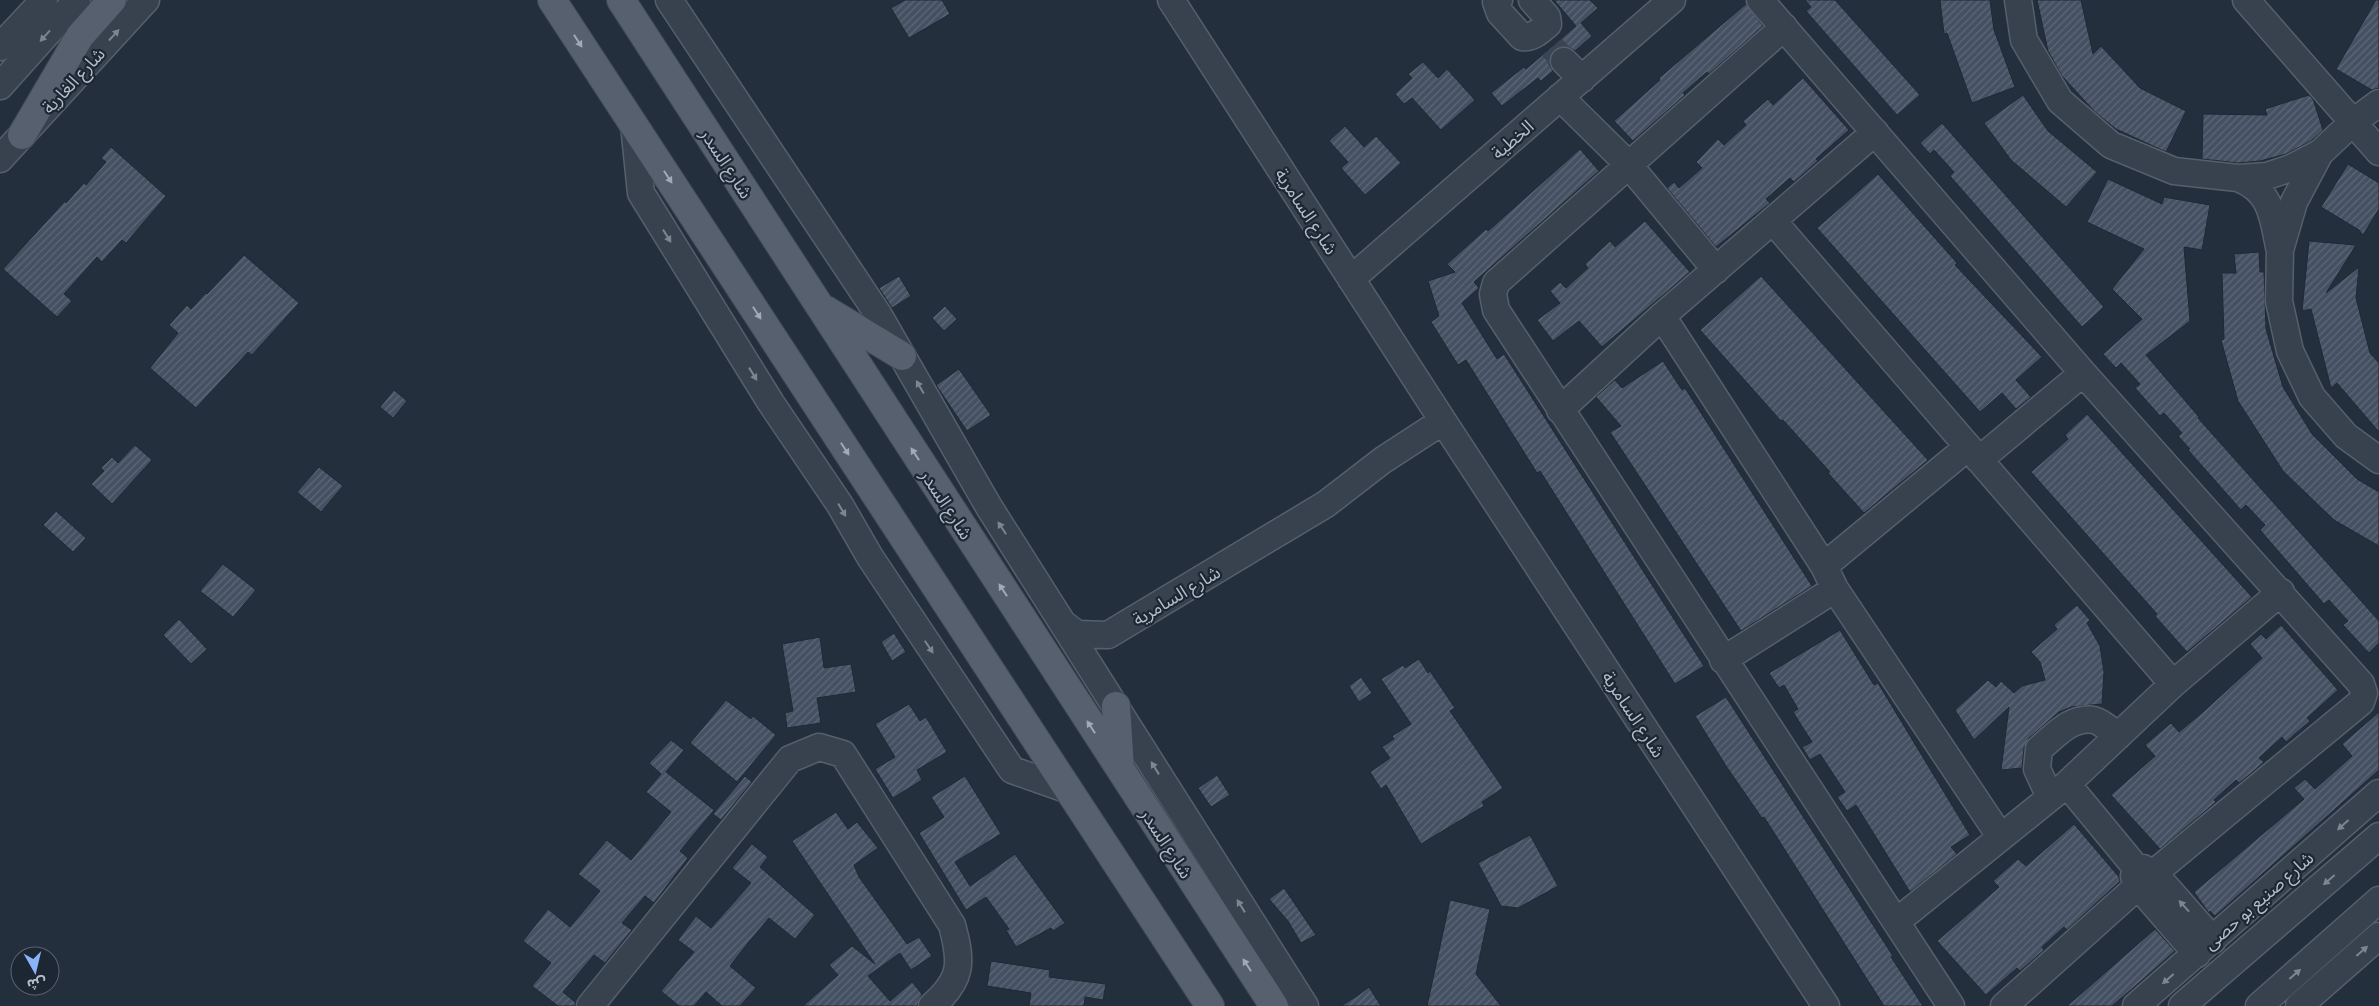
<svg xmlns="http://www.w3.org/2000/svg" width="2379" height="1006" font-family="Manrope,'Noto Sans Arabic',sans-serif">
	<defs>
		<pattern id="building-hatch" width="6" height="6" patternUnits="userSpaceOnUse" patternTransform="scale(1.25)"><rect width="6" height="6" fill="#455162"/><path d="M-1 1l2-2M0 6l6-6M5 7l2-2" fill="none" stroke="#5d6877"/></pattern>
	</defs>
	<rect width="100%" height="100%" fill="#242f3e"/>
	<!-- building -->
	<path fill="url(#building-hatch)" stroke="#1f2835" d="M905 0H942L950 14 909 38 891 8Z
		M1554 0H1590L1598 8 1581 23 1592 36 1575 51 1567 46 1560 47 1554 50 1549 58V64L1553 71 1541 81 1538 78 1502 106 1491 93 1524 67 1526 69 1576 26Z
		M1805 0H1835L1920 95 1897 115 1806 11 1811 7Z
		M1940 0H1990L1994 30 2015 87 1972 103 1947 33 1944 34Z
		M2037 0H2081L2093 54 2101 46 2140 88 2186 111 2166 152 2116 129 2095 112 2062 76 2048 51Z
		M2376 0H2379V88L2372 90 2336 69Z
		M1746 4 1763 26 1709 74 1707 72 1683 93 1685 95 1633 141 1614 121 1660 80 1659 78Z
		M1423 62 1438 78 1447 69 1475 100 1441 130 1412 98 1404 104 1395 94 1412 78 1408 74Z
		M1803 78 1849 130 1816 159 1818 161 1794 182 1790 178 1766 199 1770 203 1716 247 1667 188 1674 182 1679 188 1702 168 1696 162 1718 139 1724 145 1746 125 1743 121 1768 99 1773 105Z
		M2023 95 2048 131 2097 172 2066 207 2011 160 1984 123Z
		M2309 95 2313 99 2323 130 2311 141 2286 154 2260 161 2238 163 2202 159 2203 114 2267 115 2265 109Z
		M1942 123 2104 307 2082 327 1950 176 1954 172 1934 150 1930 154 1920 143Z
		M1345 126 1364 147 1376 136 1401 163 1365 195 1341 168 1348 162 1329 141Z
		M111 147 166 196 126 243 122 240 102 262 97 257 64 294 72 301 57 317 3 269 65 201 66 203 84 183 86 185 106 162 101 158Z
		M1580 149 1599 171 1474 282 1479 288 1462 303 1497 359 1504 354 1704 666 1675 684 1540 471 1537 473 1466 360 1458 365 1431 322 1439 316 1428 281 1455 272 1447 264 1486 229 1488 231Z
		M2348 164 2379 183V209L2363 235 2359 230 2321 207Z
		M1878 174 1957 263 1955 265 2042 357 2016 380 2031 397 2016 409 2002 393 1980 412 1817 228Z
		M2108 179 2162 204 2164 197 2210 205 2202 250 2184 247 2190 321 2146 355 2199 417 2198 418 2379 621V643L2369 653 2343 625 2348 621 2329 600 2324 604 2260 530 2265 525 2246 505 2241 510 2188 450 2190 449 2178 436 2182 433 2164 413 2160 416 2135 388 2140 384 2121 363 2116 368 2103 354 2142 319 2112 289 2144 249 2087 222Z
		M1645 221 1690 272 1602 347 1579 321 1553 341 1537 320 1560 303 1550 291 1560 282 1566 288 1588 268 1585 264 1610 241 1615 247Z
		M2309 241 2356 245 2326 293 2359 267 2356 298 2370 353 2379 363V432L2337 383 2331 388 2311 309 2302 311Z
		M2259 252 2260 272H2264L2266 329 2283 387 2312 434 2357 479 2379 492V546L2334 520 2283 471 2238 401 2221 340 2224 339 2222 273H2236L2234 254Z
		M244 255 299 303 252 355 248 352 196 408 150 368 178 333 169 325 187 305 191 309 206 293 207 294Z
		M899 276 911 296 892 308 879 288Z
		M1761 276 1928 460 1864 513 1828 473 1830 472 1783 420 1781 421 1700 330Z
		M945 306 957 319 944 331 932 318Z
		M1663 361 1682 390 1685 388 1812 586 1741 631 1610 432 1621 426 1596 397 1615 380 1622 388Z
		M959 369 991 415 967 431 936 385Z
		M394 390 407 401 393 418 380 407Z
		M2087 414 2252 597 2187 652 2155 616 2157 614 2031 472 2068 439 2065 435Z
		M135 445 152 460 112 504 91 484 104 471 101 468 112 457 118 463Z
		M319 467 343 486 321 512 297 492Z
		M56 511 86 538 73 552 43 525Z
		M223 564 256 590 233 617 200 591Z
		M2077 605 2090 620 2087 623 2100 646 2104 672 2102 704 2071 707 2059 712 2029 738 2024 748 2022 768 2001 770 2009 707 1974 740 1955 710 1988 680 1996 687 2001 681 2014 693 2022 686 2045 680 2040 662 2031 652 2057 629 2054 625Z
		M179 619 207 649 191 664 163 635Z
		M2281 625 2338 690 2307 718 2310 721 2286 742 2282 737 2259 758 2264 762 2255 770 2239 783 2236 780 2214 800 2216 802 2160 849 2111 795 2155 756 2145 745 2171 723 2179 732 2203 712 2262 658 2250 644 2261 634 2266 639Z
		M1840 630 1874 685 1878 683 1970 835 1951 847 1957 854 1910 892 1856 805 1847 811 1837 797 1845 792 1820 754 1810 760 1802 747 1812 742 1793 712 1798 709 1784 685 1779 688 1769 673Z
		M894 633 906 652 892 661 881 642Z
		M820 637 824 668 851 664 856 692 817 698 821 723 787 728 785 713 793 711 782 644Z
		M1419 659 1428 673 1430 671 1455 708 1450 711 1503 788 1482 802 1484 806 1421 844 1386 785 1381 789 1370 772 1390 758 1382 747 1394 739 1392 736 1411 724 1381 679 1403 665 1405 668Z
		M1361 677 1372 693 1359 702 1349 686Z
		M1726 697 1893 956 1891 957 1923 1006H1884L1764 817 1762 818 1726 766 1695 716Z
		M726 700 751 719 753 716 776 735 737 782 690 743Z
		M909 704 920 721 926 717 947 752 917 770 922 780 893 798 875 769 895 757 875 724Z
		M2379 712V770L2215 916 2210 911 2209 913 2194 892 2304 799 2294 788 2305 779 2315 789 2352 756 2342 744Z
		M671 740 684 750 666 772 714 810 680 851 688 858 654 903 645 896 622 923 632 930 605 963 594 955 563 992 576 1003 575 1006H558L532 986 551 963 523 941 548 909 570 927 600 891 578 874 607 840 631 860 671 812 646 792 661 774 649 763Z
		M1217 775 1230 795 1211 807 1198 788Z
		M745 776 752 782 721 820 713 814Z
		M965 776 1001 834 955 862 970 886 1015 854 1065 923 1053 931 1051 928 1016 947 1006 930 1009 929 986 897 966 910 919 833 944 817 931 797Z
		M836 812 848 829 857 822 878 848 854 865 859 877 907 944 919 937 932 956 911 970 900 953 868 976 890 1001 912 982 922 994 917 1006H803L838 975 829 965 852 946 875 964 792 841Z
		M2074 824 2119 877 2120 881 2067 930 2064 927 2042 947 2044 950 2020 971 2017 968 1986 995 1937 941 1999 887 1993 881 2018 859 2026 866Z
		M1530 835 1558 886 1518 908 1501 906 1478 863Z
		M752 844 768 857 760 867 815 915 795 939 769 918 748 943 730 966 756 988 740 1006H722L706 992 694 1006H679L661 991 694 952 678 940 696 916 711 928 751 883 732 868Z
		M1284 888 1316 935 1301 943 1288 921 1269 899Z
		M1450 900 1490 909 1476 974 1501 1006H1427Z
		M2155 929 2175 951 2140 982 2112 1006H2067Z
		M991 961 1050 970 1049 977 1106 984 1103 1000 1085 997 1084 1006H1029L1031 993 987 986Z
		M1369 987 1381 1006H1341L1357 996Z"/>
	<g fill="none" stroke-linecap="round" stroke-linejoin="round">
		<!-- minor-tunnel -->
		<path stroke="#3a4453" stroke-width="26" stroke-dasharray="26 13" stroke-linecap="butt" d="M1552 47 1564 61"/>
		<defs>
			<path id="minor" d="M669 0 878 314 989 507 1305 1006
				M1171 0 1443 421 1826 1006
				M1499 0 1496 2 1500 13 1522 37C1532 39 1541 30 1548 24L1547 17 1532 0
				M1760 0 2083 373 2361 684 2364 693 2361 702 2154 873
				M2018 0 2024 40 2060 101 2111 145 2174 171 2238 178 2267 176 2291 168 2320 153
				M2246 0 2379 152
				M1784 27 1496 283 1493 294 1496 310 1951 1006
				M0 47 44 0
				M1564 61 1582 79
				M0 86 77 0
				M1560 97 1628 164 1716 270
				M2379 103 2352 123 2320 153 2294 202 2280 250 2279 301 2290 351 2312 397 2346 436 2379 460
				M634 125 641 193 771 403 840 505 870 557 1012 770 1069 790
				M0 159 146 0
				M2238 178C2271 190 2273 217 2279 247
				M1773 221 2173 684
				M1351 279 1672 0
				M1662 316 1824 566 1835 589 2000 836
				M1560 410 1662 316 1875 132
				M1979 460 2083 373
				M1824 566 1968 447
				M1065 625 1077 634 1108 635 1326 504 1383 460 1443 421
				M1723 660 1835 589
				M2067 784 2138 870
				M2050 797 2037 769 2039 749C2055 736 2071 716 2094 720 2102 722 2111 731 2118 736
				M1896 922 2067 784 2173 684 2281 592
				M2197 954 2138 886 2134 876 2138 870 2143 868 2154 873 2213 940
				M590 1006 790 759 819 747 843 754 952 925C962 962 963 979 932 1006
				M2004 1006 2138 886
				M2136 1006 2379 793
				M2182 1006 2379 836
				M2259 1006 2379 900
				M2299 1006 2379 936"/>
			<path id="major" d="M552 0 1210 1006
				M621 0 1274 1006
				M22 135 80 36 112 0
				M826 310 902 356
				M1116 706 1120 768"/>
		</defs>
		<!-- minor casing -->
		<use href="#minor" stroke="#565f6c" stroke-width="29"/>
		<!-- major casing -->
		<use href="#major" stroke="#414a57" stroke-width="30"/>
		<!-- minor -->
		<use href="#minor" stroke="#38414e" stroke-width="26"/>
		<!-- major -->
		<use href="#major" stroke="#56606e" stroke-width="28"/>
	</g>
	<!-- one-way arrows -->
	<defs><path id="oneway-solid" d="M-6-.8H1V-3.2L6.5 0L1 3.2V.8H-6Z" transform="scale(1.25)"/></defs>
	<g fill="#7c8592">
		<use href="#oneway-solid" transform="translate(114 35) rotate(-47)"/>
		<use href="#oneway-solid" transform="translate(45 36) rotate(132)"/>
		<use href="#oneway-solid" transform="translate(667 236) rotate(58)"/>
		<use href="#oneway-solid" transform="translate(753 374) rotate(58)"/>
		<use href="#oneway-solid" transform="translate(920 387) rotate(-120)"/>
		<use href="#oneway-solid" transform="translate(842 510) rotate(59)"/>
		<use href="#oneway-solid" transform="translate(1002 528) rotate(-123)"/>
		<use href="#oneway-solid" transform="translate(929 647) rotate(56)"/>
		<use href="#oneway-solid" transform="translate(1155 768) rotate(-122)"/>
		<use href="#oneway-solid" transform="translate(2343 825) rotate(138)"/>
		<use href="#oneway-solid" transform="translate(2329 880) rotate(139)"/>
		<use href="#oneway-solid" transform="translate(1241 906) rotate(-122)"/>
		<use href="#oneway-solid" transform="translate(2184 906) rotate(-132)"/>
		<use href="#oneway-solid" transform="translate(2362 951) rotate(-41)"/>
		<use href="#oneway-solid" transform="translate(2295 974) rotate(-41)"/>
		<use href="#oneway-solid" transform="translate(2168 979) rotate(139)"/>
	</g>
	<g fill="#a1aab7">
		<use href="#oneway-solid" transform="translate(578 41) rotate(57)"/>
		<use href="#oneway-solid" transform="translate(668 177) rotate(57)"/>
		<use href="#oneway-solid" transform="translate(757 313) rotate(57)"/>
		<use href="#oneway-solid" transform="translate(845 449) rotate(57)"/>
		<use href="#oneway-solid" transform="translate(915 454) rotate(-123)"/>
		<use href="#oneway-solid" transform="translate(1003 590) rotate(-123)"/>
		<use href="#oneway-solid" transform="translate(1091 727) rotate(-123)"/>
		<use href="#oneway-solid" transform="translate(1247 965) rotate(-123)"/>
	</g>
	<g text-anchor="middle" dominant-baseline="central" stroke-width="4.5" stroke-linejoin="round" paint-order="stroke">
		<!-- street labels -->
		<g font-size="18" fill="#b4bcc9" stroke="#1d2633">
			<text transform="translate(73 80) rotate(-47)">شارع الغارية</text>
			<text transform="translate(1512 139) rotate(-41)">الخطية</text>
			<text transform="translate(727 163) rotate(57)">شارع السدر</text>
			<text transform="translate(1307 211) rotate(57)">شارع السامرية</text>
			<text transform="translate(947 504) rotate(57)">شارع السدر</text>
			<text transform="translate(1176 595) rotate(-31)">شارع السامرية</text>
			<text transform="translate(1634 714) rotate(57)">شارع السامرية</text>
			<text transform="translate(1167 843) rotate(57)">شارع السدر</text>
			<text transform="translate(2258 900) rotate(-41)">شارع صنيع بو حصى</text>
		</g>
	</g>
	<!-- north arrow -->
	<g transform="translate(35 971) rotate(172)"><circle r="24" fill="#1d2633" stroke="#59626f"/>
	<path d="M0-4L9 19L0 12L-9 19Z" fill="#8ab4f8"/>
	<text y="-8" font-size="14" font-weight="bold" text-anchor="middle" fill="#b4bcc9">ش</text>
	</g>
</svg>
